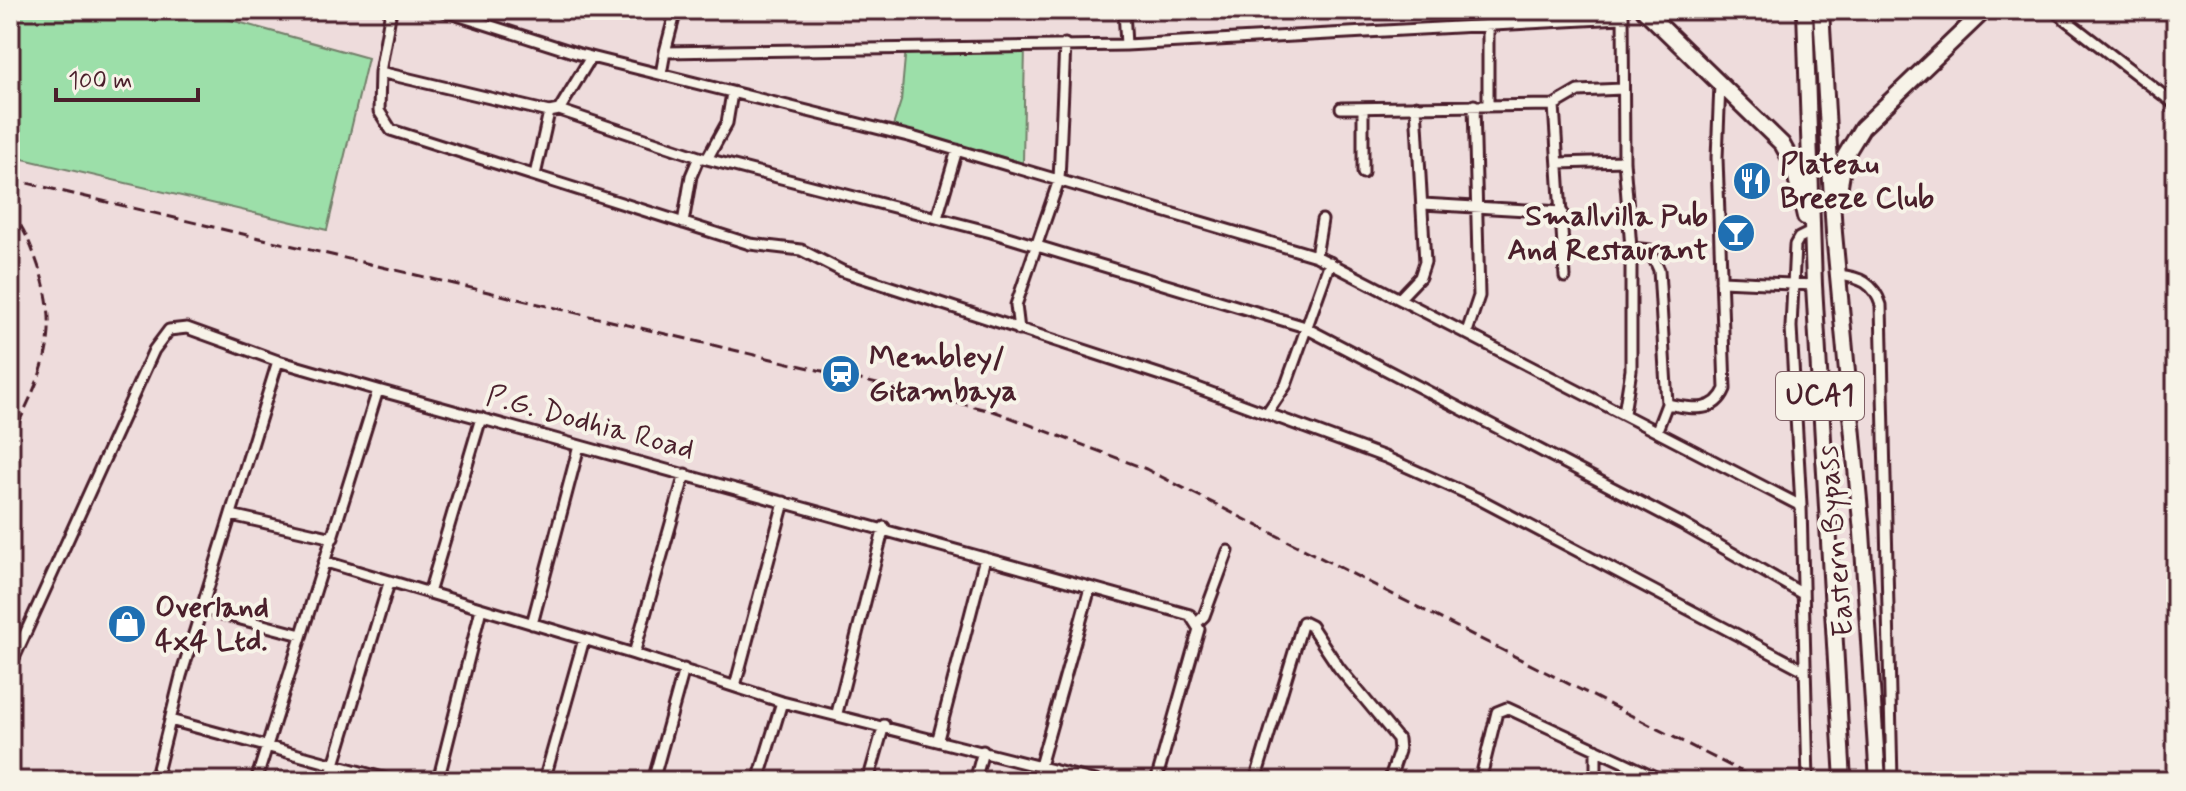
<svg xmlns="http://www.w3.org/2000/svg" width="2186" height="791" font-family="Mynerve,sans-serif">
	<rect width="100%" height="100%" fill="#eedcdc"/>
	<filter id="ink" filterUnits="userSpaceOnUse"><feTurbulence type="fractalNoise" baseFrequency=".0125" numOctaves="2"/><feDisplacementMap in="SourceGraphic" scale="16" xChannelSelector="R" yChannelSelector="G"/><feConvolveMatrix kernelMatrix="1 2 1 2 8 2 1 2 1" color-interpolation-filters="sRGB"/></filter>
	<g filter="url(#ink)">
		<!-- green -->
		<path fill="#9cdfa9" stroke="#737f6a" stroke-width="2" d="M10 10H195L368 58 327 230 10 156Z
			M1025 44 1023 163 893 126 901 101 906 47Z"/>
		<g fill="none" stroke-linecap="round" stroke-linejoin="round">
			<defs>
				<path id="minor" d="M441 10 579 54 912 137 1316 256 1801 506
					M1124 10 1126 45
					M1512 10 1513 24
					M1623 10 1624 161 1631 248 1650 250 1659 270 1667 404 1657 430
					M2053 10 2176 105
					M1488 25V105
					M665 52 676 10
					M380 72 391 10
					M661 74 665 52 1126 45 1621 18
					M1554 105 1578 91 1622 89
					M1341 108 1554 105 1565 277
					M559 110 591 57
					M707 159 727 123 732 93
					M1559 163 1624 161
					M1363 173V108
					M535 175 549 112
					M1423 204 1562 212
					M937 218 957 150
					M683 223 691 176 699 157
					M1316 256 1322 220
					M1838 275C1860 277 1874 283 1881 305L1892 781
					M1721 281 1814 285
					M1400 298 1420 277 1425 262 1416 106
					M1019 330 1016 305 1059 180 1065 44
					M1467 332 1479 296 1474 105
					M1667 404C1690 408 1714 415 1725 389L1717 158 1720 84
					M1267 413 1286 385 1330 262
					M1624 413 1631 370V248
					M231 515 333 538
					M326 562 634 654 782 702 1096 781
					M429 593 481 418
					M1803 594 1682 524 1302 326 991 232 699 157 559 110 549 112 380 72 379 111 391 130 750 244 801 250 842 271 1176 380 1385 457 1479 499 1804 670
					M203 609 301 635
					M1198 622 1204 616 1228 551
					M532 624 579 446
					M634 654 685 474
					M10 667 154 350 169 330 187 328 278 361 378 390 1190 615 1199 629 1156 781
					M735 686 784 502
					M837 713 884 527
					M170 720 394 781
					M938 739 985 558
					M1596 749V781
					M1040 766 1090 588
					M155 781 181 676 278 361
					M256 781 378 390
					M329 781 389 583
					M438 781 481 609
					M544 781 584 639
					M653 781 684 669
					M758 781 782 702
					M868 781 884 725
					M975 781 983 751
					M1255 781 1303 622 1311 626 1339 668 1398 739 1399 751 1389 781
					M1480 781 1497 712 1507 708 1664 781
					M1808 781 1801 506 1791 327 1795 245 1799 238 1809 233"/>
				<path id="primary" d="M1644 10 1782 144 1793 164 1805 217
					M1805 10 1814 285 1843 781
					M1821 10 1834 233 1862 532 1878 781
					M1838 196 1845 156 1862 128 1985 10"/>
			</defs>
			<!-- minor casing -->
			<use href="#minor" stroke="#4a1f2b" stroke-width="15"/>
			<!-- primary casing -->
			<use href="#primary" stroke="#4a1f2b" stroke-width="20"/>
			<!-- minor -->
			<use href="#minor" stroke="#f7f3e8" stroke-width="9"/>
			<!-- primary -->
			<use href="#primary" stroke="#f7f3e8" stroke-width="14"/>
			<!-- rail -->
			<path stroke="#4a1f2b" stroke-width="3" stroke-dasharray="12 6" stroke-linecap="butt" d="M10 179 996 412 1146 469 1760 781
				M10 211C25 228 33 250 40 271 63 343 39 377 10 442"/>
		</g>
	</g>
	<!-- icons -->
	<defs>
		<symbol id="restaurant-disc" viewBox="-11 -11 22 22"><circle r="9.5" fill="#1f6fb2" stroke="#f7f3e8"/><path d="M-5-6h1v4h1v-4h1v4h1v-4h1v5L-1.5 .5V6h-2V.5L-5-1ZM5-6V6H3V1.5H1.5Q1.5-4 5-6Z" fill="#fff"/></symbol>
		<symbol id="bar-disc" viewBox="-11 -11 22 22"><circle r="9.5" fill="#1f6fb2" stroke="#f7f3e8"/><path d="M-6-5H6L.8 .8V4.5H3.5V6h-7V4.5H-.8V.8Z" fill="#fff"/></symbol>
		<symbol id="station-disc" viewBox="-11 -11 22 22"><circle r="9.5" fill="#1f6fb2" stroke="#f7f3e8"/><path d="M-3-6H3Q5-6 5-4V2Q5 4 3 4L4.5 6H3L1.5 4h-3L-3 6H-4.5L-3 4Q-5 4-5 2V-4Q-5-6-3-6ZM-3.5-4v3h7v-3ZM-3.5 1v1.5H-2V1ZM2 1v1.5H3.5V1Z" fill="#fff"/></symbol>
		<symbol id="shop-disc" viewBox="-11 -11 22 22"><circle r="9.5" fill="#1f6fb2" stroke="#f7f3e8"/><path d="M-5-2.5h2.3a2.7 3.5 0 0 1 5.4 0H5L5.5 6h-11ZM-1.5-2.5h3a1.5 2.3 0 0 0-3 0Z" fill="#fff"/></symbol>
	</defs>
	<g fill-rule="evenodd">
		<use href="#restaurant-disc" x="1730" y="159" width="44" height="44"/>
		<use href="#bar-disc" x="1714" y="211" width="44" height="44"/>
		<use href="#station-disc" x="819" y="352" width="44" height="44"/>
		<use href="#shop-disc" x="105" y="602" width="44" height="44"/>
	</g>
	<g text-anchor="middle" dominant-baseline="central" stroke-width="8" stroke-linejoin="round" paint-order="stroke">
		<!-- shield labels -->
		<rect fill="#f7f3e8" stroke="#7e5f64" stroke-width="2" x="1776" y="372" width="88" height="48" rx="6"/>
		<g font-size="28" font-weight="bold" fill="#4a1f2b">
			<text x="1820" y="396">UCA1</text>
		</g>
		<!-- poi labels -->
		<g font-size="30" font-weight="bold" fill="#4a1f2b" stroke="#f7f3e8" text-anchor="start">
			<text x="1780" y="164">Plateau<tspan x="1780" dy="34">Breeze Club</tspan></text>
			<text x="1708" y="216" text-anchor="end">Smallvilla Pub<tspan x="1708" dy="34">And Restaurant</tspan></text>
			<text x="869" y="357">Membley/<tspan x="869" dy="34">Gitambaya</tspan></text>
			<text x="155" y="607">Overland<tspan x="155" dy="34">4x4 Ltd.</tspan></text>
		</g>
		<!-- street labels -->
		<g font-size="30" fill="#4a1f2b" stroke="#f7f3e8">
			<text transform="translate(590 423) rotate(15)">P.G. Dodhia Road</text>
			<text transform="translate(1836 541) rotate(-95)">Eastern Bypass</text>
		</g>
	</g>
	<!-- margin -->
	<rect width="2186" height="791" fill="none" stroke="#f7f3e8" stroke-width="40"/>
	<rect x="20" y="20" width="2146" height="751" fill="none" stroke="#4a1f2b" stroke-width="3" filter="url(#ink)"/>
	<!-- scale -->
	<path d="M56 88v12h142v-12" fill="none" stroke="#4a1f2b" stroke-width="4"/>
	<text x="68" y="88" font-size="24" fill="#4a1f2b" stroke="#f7f3e8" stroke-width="6" paint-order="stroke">100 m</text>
</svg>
